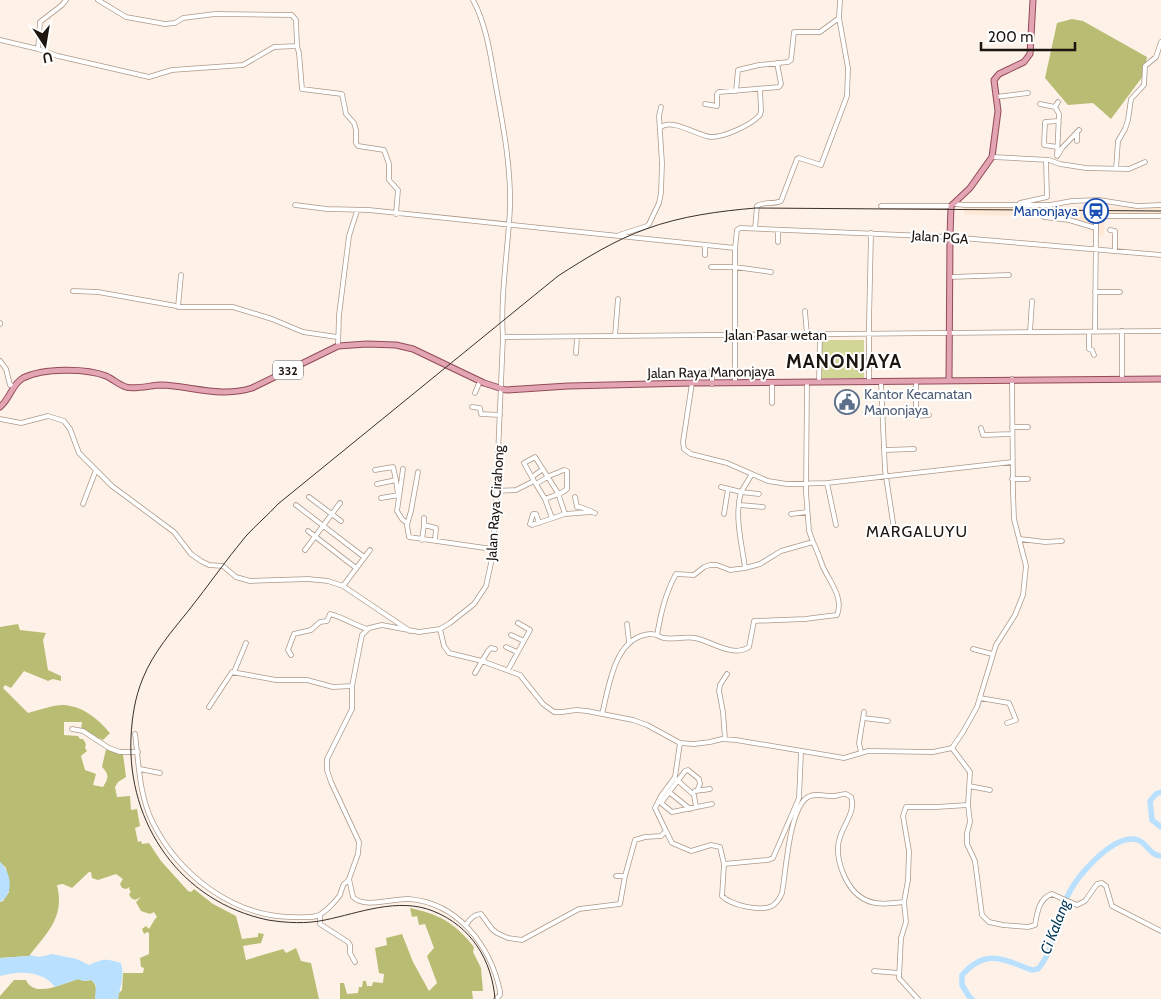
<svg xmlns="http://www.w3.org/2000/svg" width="1161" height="999" font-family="Cabin,sans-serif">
	<rect width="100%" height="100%" fill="#fef2e8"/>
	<!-- built -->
	<path fill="#fee9d7" d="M1016 206 1161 207V215H1105L1104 236 1095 235V232H1090V225L1047 216 964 215V207Z"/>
	<!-- green -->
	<path fill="#d1d697" d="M822 340H864V378H822Z"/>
	<!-- forest -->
	<path fill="#b9bd73" d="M1072 19 1083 21 1147 57 1143 76 1111 119 1093 103 1068 105 1045 78 1057 23Z
		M18 624 20 630 46 633 43 640 48 670 61 676V681L53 679 48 681 24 671 11 688 5 685 3 688 28 713C39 710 53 705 63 705 83 706 98 719 110 733L103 740 99 738 97 739 81 729 82 722H64V735L78 736 80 739H83L86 744 85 748 87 751 81 756 85 770 96 774 93 785 103 787C109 778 109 774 102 767L106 749 123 754 126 777 118 782 115 787 117 797 130 796 131 810 137 809 140 826 135 828 138 842 141 841 142 844 149 843 161 861 188 891 191 892 194 889 213 904 236 916 242 939 258 937V933L264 934 261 943 243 946 246 960 283 949 286 953 296 948 301 961 311 963 319 999H118L119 993 122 990 123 973H143L144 968 141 967 140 958 149 954V933L147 932 144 934 142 929 146 926 149 929 155 919 157 917 154 912 150 914 141 911 136 902 141 897 135 900 131 898 129 894 131 892 129 889 130 887 126 889 122 888 120 884 123 879 116 874 98 880 92 878 91 872H89L72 888 63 884 57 885C65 918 47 932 29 956L0 958V902L3 901 9 892 6 868 0 862V627Z
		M410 908C439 914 455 923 474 947L473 952 481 968 483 991H472L473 999H340V983H344L347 994 358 993 359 987H362L363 981H366L367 986H372L373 982 383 983 384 974 379 973 375 948 387 945 386 938 402 934 413 962 429 991 437 983 427 956 434 948 425 924 419 925 417 916 412 917Z
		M78 979 84 981 91 980C98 985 96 992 95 999H0V996L14 980H26C34 999 64 983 78 979Z"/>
	<!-- water -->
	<path fill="#b9e0fe" d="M0 862C11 872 15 894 0 902Z
		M52 954 77 959 89 965C105 958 105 959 121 963 125 976 120 987 118 999H95L96 985 91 980 84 981 78 979 55 987C42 970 19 971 0 976V958L29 956 30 955 39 957Z"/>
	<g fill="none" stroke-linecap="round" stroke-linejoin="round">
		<!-- river -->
		<path stroke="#b9e0fe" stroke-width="5.5" d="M1161 792 1156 794 1150 801 1152 820 1161 827
			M972 999 970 998 962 985V975C986 948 1002 959 1032 970L1038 969C1056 948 1055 919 1068 895 1077 876 1110 838 1133 839 1147 840 1148 855 1161 856"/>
		<defs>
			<path id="minor" d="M98 0 126 17 165 24 175 23 183 18 215 14 292 15 296 20 297 46
				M473 0C488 28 491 61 497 92 504 131 511 168 510 208 508 250 500 297 503 337L1161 331
				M0 40 38 49 58 56 149 77 172 70 243 65 274 47 297 46 299 53 302 89 342 94 346 114 354 123 356 130V143L358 146 384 150 389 164V180L398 190 396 214
				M38 49 40 22 62 5 66 0
				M736 91 738 70 759 65 788 62 791 60 794 32H820L839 18
				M996 97 1028 93
				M705 104 717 106V94L719 92 779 87 781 84 777 63
				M1040 104 1055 107
				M660 128C671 117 698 136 711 137 725 137 751 125 760 115L761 111 760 89
				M1077 133V141
				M1057 147 1044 145 1045 122 1058 121
				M1058 155 1062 148 1079 130
				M1057 156 1059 114 1055 107 1058 102
				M992 157 1049 160 1060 164 1086 168 1129 169 1145 162
				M1116 169 1118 141 1125 129 1128 120 1131 99 1144 85 1145 66 1156 57 1161 42
				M1020 203 1047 197 1046 160
				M955 204 965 205H1050L1072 201 1099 200 1137 206 1161 205
				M295 205 327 209 369 210 735 248
				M881 206H951
				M1044 217 1069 220 1096 228 1095 332
				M1087 217 1096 221
				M1096 228V221L1104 216H1161
				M755 229 757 206C764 201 773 205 781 201L797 159 799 158 821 165 847 96 848 68 839 18 840 0
				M778 230V242
				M1110 230 1115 231V251
				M619 235 647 226 649 224 659 203 661 193 662 163 659 116 661 107
				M705 255V245
				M711 267H735L771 272
				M950 277 1009 275
				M73 291 98 292 182 307H233L272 319 303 332 337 337
				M1095 292H1120
				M178 307 181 275
				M805 311 807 335
				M0 323V324
				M1122 331V379
				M1030 332 1032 301
				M1089 332V349L1092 350 1094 355
				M615 336 618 299
				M338 346 339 315 349 236 357 211
				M576 353 577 337
				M0 361 6 369 10 385 14 386
				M819 382 820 335
				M869 382V324L871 233
				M881 382 885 470 894 529 895 531 909 530
				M916 382V416L929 415
				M692 383 683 442 684 449 691 454 727 463 768 481 787 484 827 483 1012 462
				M735 383V248L737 230 740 228 950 237 1161 255
				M772 383V403
				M712 384V370
				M475 393 480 381
				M472 407 480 408 481 414 500 415
				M0 419 21 423 48 416 64 421 70 429 79 453 112 486 174 532 191 554 201 561 209 565 223 566 236 577 250 581 308 579 328 581 343 586 410 631
				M1012 427H1028
				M981 428 983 435 1011 434
				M885 450 914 449
				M403 469 397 511 402 519 407 523
				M375 470 393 467 396 480
				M418 472 411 511 407 525 409 537 492 549
				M532 477 543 469
				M1012 479H1028
				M534 481 524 463 535 457 558 493 565 514
				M827 483 836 525
				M377 484 396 480 398 495
				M536 484 549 476 564 470 567 471V489C562 494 552 496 545 499
				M721 487 741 492 752 474
				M497 491 516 490 534 481 545 499 552 518
				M309 497 341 521
				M575 497 577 507
				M381 498 399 495
				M83 504 96 470
				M296 505 364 557
				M740 505 763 507
				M577 506 591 511
				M724 514 728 489
				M791 514 807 512
				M424 518V525L436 528 435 540
				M539 523 536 514H533L530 524 532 525 565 514 592 512 595 513
				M308 531 356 568
				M1020 539 1045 542 1062 541
				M422 540 424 525
				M305 550 340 503
				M745 568C742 544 734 517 741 492L759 494
				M343 586 370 550
				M627 624 629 642
				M440 629 444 646 449 653 482 661 520 675 543 704 554 712H562L576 710 587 711 633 720 647 725 680 743 694 744 710 742 722 739 736 740 844 758 868 751 933 752 952 748 963 732 977 707 996 645 1015 615 1023 595 1026 566 1014 519 1013 492 1012 379
				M511 635 524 641
				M657 635C661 613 665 594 676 574L694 575 704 567 710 565H717L730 570 745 568 760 564 781 551 813 542 809 531 806 492 807 382
				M506 647 517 652
				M973 649 992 654
				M291 655 288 650 294 634 311 630 320 622 327 621 330 614C343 617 354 625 367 629
				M508 670 530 630 518 623
				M234 672 246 643
				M475 673 488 651 491 648 495 649
				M980 698 1009 703 1016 720 1007 723
				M209 707 232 672 276 680H307L333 687 352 686
				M602 714C609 687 614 637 650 634 655 633 659 637 664 638 674 640 685 636 695 638 711 641 733 658 749 647L754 621 805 619 837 615C844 598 830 582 823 567 820 559 817 550 813 542
				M863 718 888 721
				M72 729 83 731 109 748 120 752H138
				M135 734C139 765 139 795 153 823 179 875 233 916 291 917 300 917 314 919 321 914 327 910 336 901 340 895 341 892 342 887 344 884 346 883 348 881 349 879
				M725 739 723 712 719 691 720 685 727 674
				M952 748 970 772 968 805 970 822 967 833V844L975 861 982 915 989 922 1003 925 1028 927 1035 925C1037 913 1039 898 1052 894L1077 905 1085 901 1097 884 1102 883 1106 886 1112 906 1161 931
				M861 752 859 743 864 712
				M140 769 160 773
				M677 780 694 795 696 807
				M969 786 990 790
				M695 791 710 789 704 790
				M697 791 700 784 699 779 688 770 685 771 661 803 672 812 712 804
				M669 792 690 809
				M666 831 672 843 691 851 711 845 720 847 724 864 722 896C731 905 760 912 772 906 777 903 780 898 782 893 786 872 789 808 808 797 816 792 826 797 835 796 839 795 842 794 846 794L851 797C856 811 844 824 840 837 833 857 846 891 866 900 877 906 893 903 904 902
				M724 864 768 860 773 858 799 798 801 752
				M616 876H625
				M320 915V924L348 942 350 945V953L355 962
				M466 925C469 920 474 914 481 914L492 929 497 933 508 938 522 940 579 909 620 904 625 876 635 840 645 837 661 836 666 831 655 808 661 796 675 777 680 743
				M874 971 899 973
				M496 999 500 995V991C490 945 458 903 409 899 393 898 364 909 353 897L349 879 358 854 359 842 331 782 327 770V759L352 709V686L362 635 369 628 382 625 419 632 440 629 450 623 474 604 486 586 491 563 495 524 503 337
				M918 999 899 978 901 938 906 922 904 902 908 880 909 851 903 816 906 807H936L968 805"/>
			<path id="major" d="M949 381 950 237 951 206 970 188 992 157 998 111 994 80 999 74 1024 62 1030 54 1033 0
				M0 407C10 399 12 384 23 378 43 368 86 368 106 376 113 379 119 385 126 387 134 390 152 385 161 385 191 386 222 398 252 388L338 346 367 344 396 345 413 349 484 383 506 390 568 386 692 383 1161 379"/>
		</defs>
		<!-- minor casing -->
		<use href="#minor" stroke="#ac998a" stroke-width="5.5"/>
		<!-- major casing -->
		<use href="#major" stroke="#924b59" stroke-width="7"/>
		<!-- minor -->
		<use href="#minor" stroke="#fff" stroke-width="4"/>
		<!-- major -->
		<use href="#major" stroke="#e3a4b3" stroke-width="5"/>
		<!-- rail -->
		<path stroke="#372f29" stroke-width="1" d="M495 999C492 960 471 926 433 911 398 897 359 913 325 920 306 924 287 923 268 920 181 902 127 824 131 737 132 717 135 697 143 678 153 653 172 631 189 610 208 586 226 560 246 536 256 525 268 515 278 504L558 276C586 258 615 240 646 229 681 216 720 211 756 208L1161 211"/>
	</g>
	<!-- icons -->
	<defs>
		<symbol id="station-ring" viewBox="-11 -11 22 22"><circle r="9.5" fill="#fff" stroke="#1a4fb4" stroke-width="1.5"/><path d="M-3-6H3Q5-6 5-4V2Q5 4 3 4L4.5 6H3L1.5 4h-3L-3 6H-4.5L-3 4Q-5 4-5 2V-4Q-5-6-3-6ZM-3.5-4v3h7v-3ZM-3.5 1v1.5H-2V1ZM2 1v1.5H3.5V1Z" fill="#1a4fb4"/></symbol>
		<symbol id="civic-ring" viewBox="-11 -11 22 22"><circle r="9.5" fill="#fff" stroke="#5c6f8a" stroke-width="1.5"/><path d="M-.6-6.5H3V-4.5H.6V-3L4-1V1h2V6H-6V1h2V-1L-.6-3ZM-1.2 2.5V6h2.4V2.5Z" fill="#5c6f8a"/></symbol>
	</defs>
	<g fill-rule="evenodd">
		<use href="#station-ring" x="1082" y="197" width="28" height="28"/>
		<use href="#civic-ring" x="833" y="388" width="28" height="28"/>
	</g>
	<g text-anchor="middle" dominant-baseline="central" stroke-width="4" stroke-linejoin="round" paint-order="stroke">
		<!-- shield labels -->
		<rect fill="#fff" stroke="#615c58" stroke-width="1" x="273" y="360.5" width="30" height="19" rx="4"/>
		<g font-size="12" font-weight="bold" fill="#1d1610">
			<text x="288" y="370">332</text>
		</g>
		<!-- transit labels -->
		<g font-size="14" fill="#164399" stroke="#fff" text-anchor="end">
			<text x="1078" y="211">Manonjaya</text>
		</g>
		<!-- street labels -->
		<g font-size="14" fill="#1d1610" stroke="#fff">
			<text transform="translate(940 237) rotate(4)">Jalan PGA</text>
			<text x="776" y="335">Jalan Pasar wetan</text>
			<text transform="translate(711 372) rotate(-1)">Jalan Raya Manonjaya</text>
			<text transform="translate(495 503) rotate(-86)">Jalan Raya Cirahong</text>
		</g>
		<!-- service labels -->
		<g font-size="14" fill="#4e5e75" stroke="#fff" text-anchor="start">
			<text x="864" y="394">Kantor Kecamatan<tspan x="864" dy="16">Manonjaya</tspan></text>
		</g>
		<!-- water labels -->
		<g font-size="15" font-style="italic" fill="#003554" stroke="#fff">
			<text transform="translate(1055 927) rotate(-69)">Ci Kalang</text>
		</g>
		<!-- quarter labels -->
		<g font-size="16" letter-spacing="1" fill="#1d1610" stroke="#fff">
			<text x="917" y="531">MARGALUYU</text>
		</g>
		<!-- district labels -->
		<g font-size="19" font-weight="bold" letter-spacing="1" fill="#1d1610" stroke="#fff">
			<text x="844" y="361">MANONJAYA</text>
		</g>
	</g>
	<!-- north arrow -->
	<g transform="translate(45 45) rotate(168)" stroke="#ffffff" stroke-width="4" paint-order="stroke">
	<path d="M0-4L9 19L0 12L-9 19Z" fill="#1d1610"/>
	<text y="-8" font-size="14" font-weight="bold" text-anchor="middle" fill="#1d1610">U</text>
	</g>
	<!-- scale -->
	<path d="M981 42v8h94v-8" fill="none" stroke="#1d1610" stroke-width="2.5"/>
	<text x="988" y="42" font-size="15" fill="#1d1610" stroke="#ffffff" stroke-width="4" paint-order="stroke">200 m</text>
</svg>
